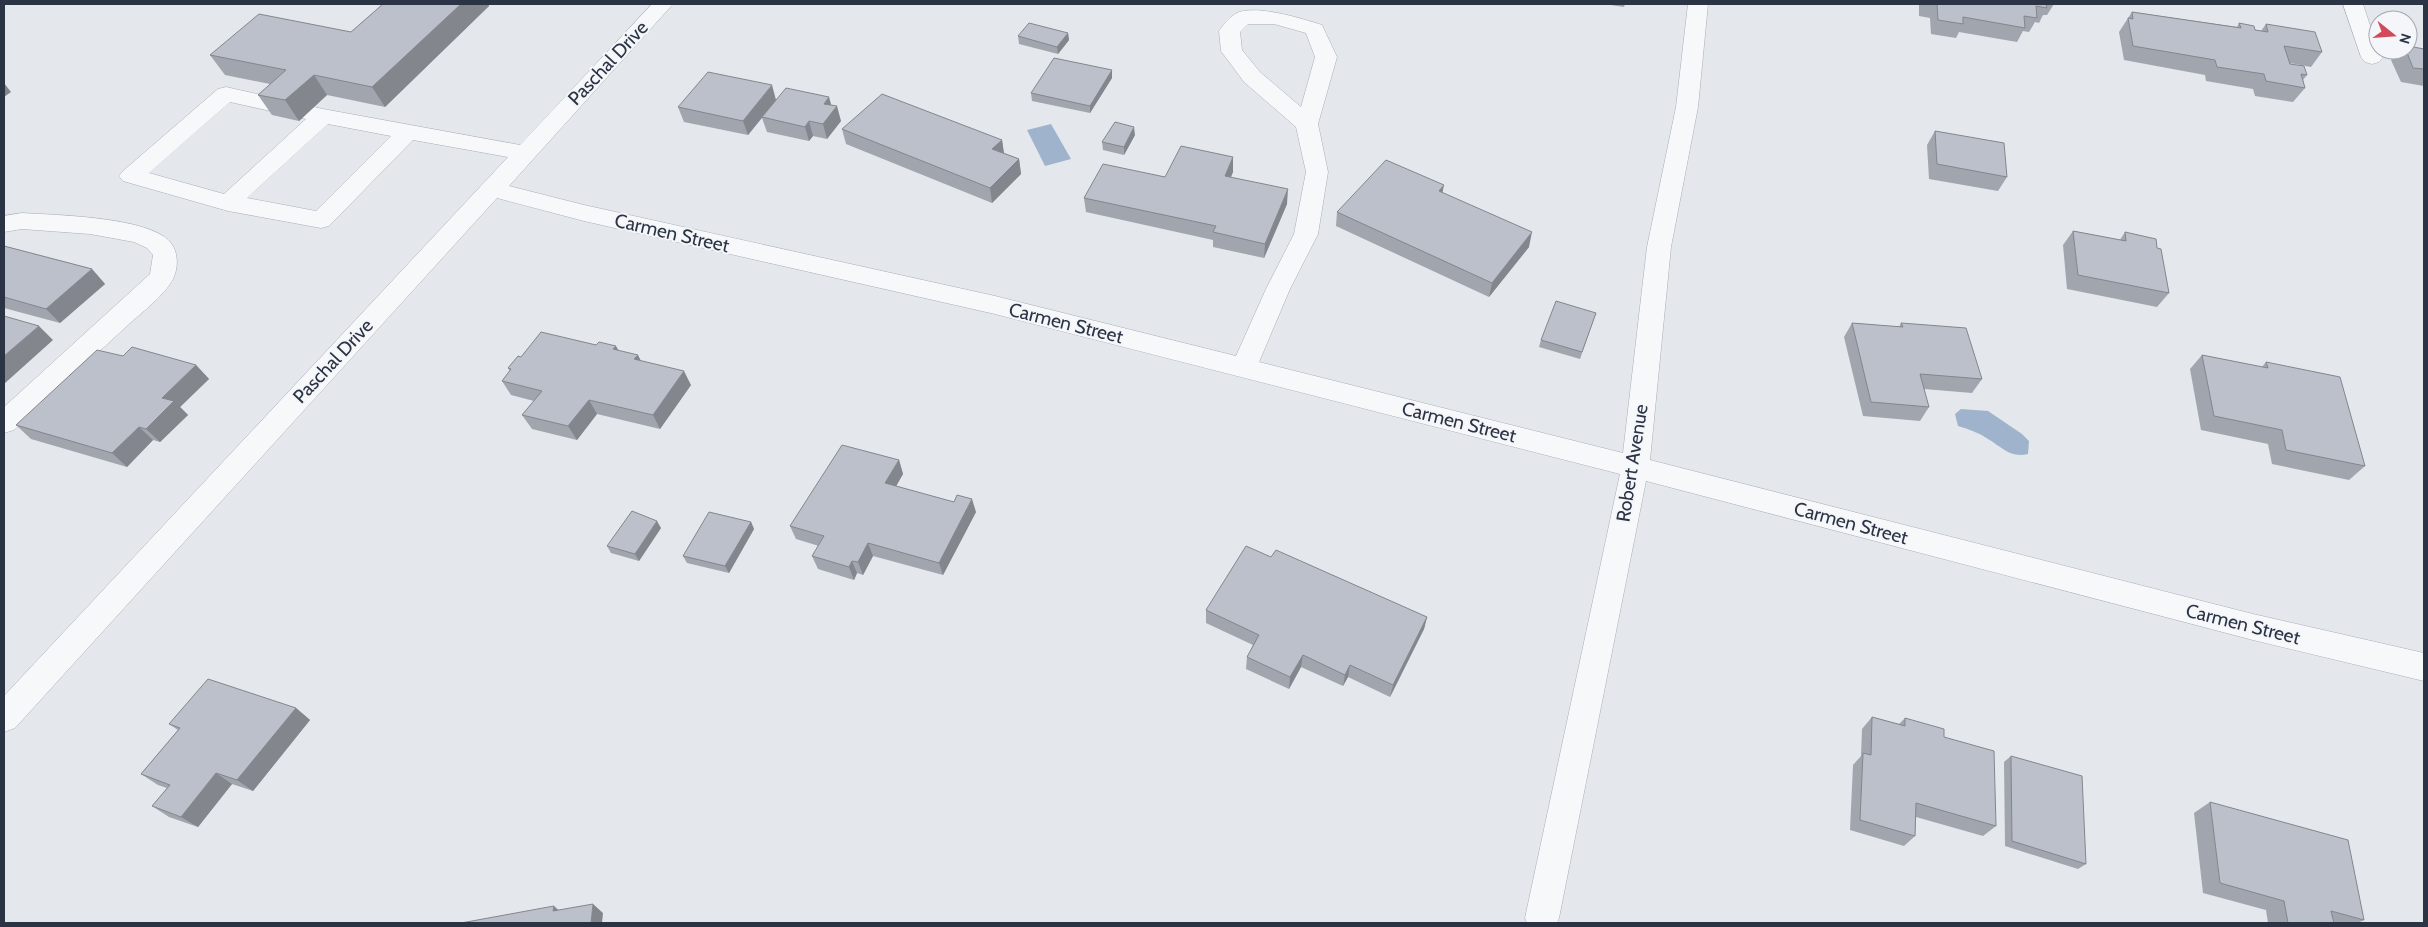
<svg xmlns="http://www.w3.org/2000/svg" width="2428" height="927" font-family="Cabin,sans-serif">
	<rect width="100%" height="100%" fill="#e4e7ec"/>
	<!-- water -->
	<path fill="#9fb4cc" d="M1051 124 1071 159 1045 166 1027 130Z
		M1961 409 1988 411 2022 434 2029 441 2028 454C2010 458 2003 448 1988 439 1979 433 1969 429 1958 426L1955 414Z"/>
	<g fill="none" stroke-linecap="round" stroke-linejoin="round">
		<defs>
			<path id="minor" d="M652 4H673L509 186 584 205 995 296 1236 356 1266 289 1294 234 1306 172 1296 127 1244 82 1221 51 1219 31C1223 25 1229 18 1235 14 1253 3 1303 19 1322 25L1337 57 1318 124 1328 172 1318 234 1290 289 1259 362 1623 453 1647 247 1676 107 1688 4H1708L1698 107 1671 247 1650 460 2253 614 2424 653V681L2253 640 1646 481 1559 918 1557 923H1527L1525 918 1620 474 995 314 584 221 497 198 15 728 4 732V696L508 157 413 140 329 226 321 228 228 211 123 181 119 176 123 171 218 89 226 87 323 109 520 145ZM1248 24H1274L1306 33 1315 57 1301 107 1260 72 1242 50 1240 32ZM230 102 306 119 224 194 149 173ZM328 124 391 136 316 211 247 198Z
				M2343 4H2363L2378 50 2383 57 2379 62 2372 64 2365 62 2361 57Z
				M22 213C57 215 134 217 163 236 178 245 180 264 173 279 165 295 141 313 128 325 90 360 52 395 14 430L4 433V407L150 274 153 255 147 248 134 242 90 234 22 229 4 232V216Z"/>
		</defs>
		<!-- minor casing -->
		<use href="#minor" stroke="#a9aeb7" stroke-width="1"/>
		<!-- minor -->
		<use href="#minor" fill="#f7f8fa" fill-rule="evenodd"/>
	</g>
	<!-- wall -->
	<path fill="#a1a5ae" d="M383 4H488L489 6 385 107 327 95 299 121 272 115 258 95 270 84 225 75 210 55 351 32Z
		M1604 4H1625L1624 7Z
		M1919 4H2054L2047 15H2043L2039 23 2035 22 2029 32 2023 31 2017 42 1959 32 1956 38 1931 34 1930 18 1919 16Z
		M2132 12 2237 27 2239 23 2255 30 2261 31 2266 24 2322 52 2311 67 2290 63 2307 75 2303 80 2305 88 2293 102 2255 96 2253 89 2206 81 2205 75 2124 60 2119 32Z
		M1068 33 1069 40 1058 54 1019 44 1018 36Z
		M2424 49V86L2401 82 2391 60 2400 50Z
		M1112 70V78L1090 113 1032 101 1031 93Z
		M776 99 831 105 841 121 827 139 813 136 809 141 767 132 762 118 748 135 684 122 678 107Z
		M842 129 1002 140 1004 153 1019 159 1021 174 992 203 846 144Z
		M1935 131 2007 177 1998 191 1929 179 1927 145Z
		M1135 135 1124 155 1103 150 1102 142Z
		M1233 157V172L1231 177 1287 204 1264 258 1213 247V240L1086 212 1084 198 1165 177Z
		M1442 193 1529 247 1489 297 1336 226 1337 212Z
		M2073 231 2120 240 2125 232 2157 248 2169 293 2157 307 2067 289 2063 245Z
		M4 246 92 269 105 284 60 323 4 308Z
		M1596 313 1580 359 1539 347 1541 340Z
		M1852 323 1899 327 1901 323 1982 379 1972 393 1924 389 1929 407 1920 421 1863 416 1844 337Z
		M619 351 691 385 660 429 597 414 577 440 532 429 522 415 534 401 511 395 502 381 510 371 508 368Z
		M2202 355 2262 367 2266 362 2365 466 2349 480 2272 464 2268 444 2201 430 2190 369Z
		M123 356 196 365 209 379 180 407 188 415 160 442 153 440 127 467 31 439 16 425Z
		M899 460 903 474 896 486 976 512 943 575 873 556 863 575 857 573 854 580 818 569 812 556 819 546 796 539 790 526Z
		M751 522 754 529 729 573 687 563 683 556Z
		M661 528 639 561 611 553 607 546Z
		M1271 557 1427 617 1424 629 1390 697 1348 677 1343 686 1301 667 1289 689 1246 669 1247 657 1253 645 1206 623V610Z
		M296 708 310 720 253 791 232 784 198 827 169 817 152 806 167 788 158 785 141 774 178 730 169 724Z
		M1872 717 1899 724 1905 718 1944 737 1996 826 1983 836 1916 817 1915 836 1904 846 1850 830 1853 765 1861 756 1862 729Z
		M2011 756 2086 864 2078 869 2005 846 2004 762Z
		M2210 802 2364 920 2358 923H2268L2266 910 2203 893 2194 813Z"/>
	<!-- shaded-wall -->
	<path fill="#83868d" d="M461 4H488L489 6 385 107 372 87Z
		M1068 33 1069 40 1058 54 1057 47Z
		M1112 70V78L1090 113V106Z
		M314 75 327 95 299 121 285 100Z
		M4 83 11 92 4 97Z
		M772 85 776 100 748 135 743 121Z
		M829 97 833 111 837 106 841 121 827 139 823 124 824 104Z
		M809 121 813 136 809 141 805 127Z
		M1134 127 1135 135 1124 155V147Z
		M1002 140 1004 154 992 149Z
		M1233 157V172L1225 190V176Z
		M1019 159 1021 174 992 203 990 188Z
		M1444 185 1441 200 1439 191Z
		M1288 189 1287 204 1264 258 1265 244Z
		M1532 232 1529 247 1489 297 1492 283Z
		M92 269 105 284 60 323 46 309Z
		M39 326 53 340 4 384V356Z
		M616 346 624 360 613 349Z
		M638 355 645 369 634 359Z
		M196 365 209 379 180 407 188 415 160 442 146 429 162 398Z
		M684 371 691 385 660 429 653 415Z
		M589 400 597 414 577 440 568 426Z
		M139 427 153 440 127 467 112 453Z
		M899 460 903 474 890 497 885 483Z
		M972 499 976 512 943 575 939 563Z
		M657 521 661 528 639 561 635 554Z
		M751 522 754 529 729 573 725 566Z
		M868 543 873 556 863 575 858 562Z
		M852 561 857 573 854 580 849 567Z
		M1427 617 1424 629 1390 697 1393 685Z
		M1303 655 1301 667 1289 689 1290 677Z
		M1350 665 1348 677 1343 686 1345 675Z
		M296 708 310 720 253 791 237 780Z
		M216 773 232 784 198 827 181 817Z
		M593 904 603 913 602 923H591Z
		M554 906 565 916 553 911Z"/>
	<!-- building -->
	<path fill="#bbc0ca" stroke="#83868d" d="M383 4H461L372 87 314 75 285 100 258 95 286 70 210 55 259 14 351 32Z
		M1937 4H2046L2047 8 2036 6 2037 18 2024 16 2025 28 1963 17V24L1938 20Z
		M2132 12 2241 28 2239 23 2254 26 2255 30 2268 32 2266 24 2315 32 2322 52 2284 46 2290 64 2304 66 2307 75 2301 74 2305 88 2266 81 2264 74 2217 67 2215 60 2133 46 2128 18 2133 19Z
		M1029 23 1068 33 1057 47 1018 36Z
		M2408 46 2424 49V69L2413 68 2406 50H2408Z
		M1054 58 1112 70 1090 106 1031 93Z
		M708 72 772 85 743 121 678 107Z
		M786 88 829 97 824 104 837 106 823 124 809 121 805 127 762 117Z
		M882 94 1002 140 992 149 1019 159 990 188 842 129Z
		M1115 122 1134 127 1124 147 1102 142Z
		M1935 131 2004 143 2007 177 1937 164Z
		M1181 146 1233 157 1225 176 1288 189 1265 244 1213 232 1216 226 1084 198 1103 164 1165 177Z
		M1386 160 1444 185 1439 191 1532 232 1492 283 1337 212Z
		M2073 231 2126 241 2125 232 2156 239 2157 248 2161 249 2169 293 2078 275Z
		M4 246 92 269 46 309 4 297Z
		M1556 301 1596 313 1582 352 1541 340Z
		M4 316 39 326 4 356Z
		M1852 323 1903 327 1901 323 1966 328 1982 379 1920 374 1929 407 1871 402Z
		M541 332 596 345 599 342 616 346 613 349 638 355 634 359 684 371 653 415 589 400 568 426 522 415 542 391 502 381 511 369 508 368 518 356 521 357Z
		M132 347 196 365 162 398 174 401 146 429 139 427 112 453 16 425 97 350 123 356Z
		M2202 355 2268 368 2266 362 2340 377 2365 466 2286 450 2282 430 2214 416Z
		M842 445 899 460 885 483 954 502 957 495 972 499 939 563 868 543 858 562 852 561 849 567 812 556 824 536 790 526Z
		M632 511 657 521 635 554 607 546Z
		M709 512 751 522 725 566 683 556Z
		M1246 546 1271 557 1276 550 1427 617 1393 685 1350 665 1345 675 1303 655 1290 677 1247 657 1259 635 1206 610Z
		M208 679 296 708 237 780 216 773 181 817 152 806 170 785 141 774 180 728 169 724Z
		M1872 717 1905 726V718L1944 729V737L1994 751 1996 826 1916 803 1915 836 1860 820 1863 753 1871 755Z
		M2011 756 2082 776 2086 864 2012 841Z
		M2210 802 2348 840 2364 920 2331 911 2334 923H2288L2284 901 2220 883Z
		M593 904 591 923H461L554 906 553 911Z"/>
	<g text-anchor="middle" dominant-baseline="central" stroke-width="4" stroke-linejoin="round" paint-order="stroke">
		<!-- street labels -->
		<g font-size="19" fill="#2b3445" stroke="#f4f6f9">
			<text transform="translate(608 63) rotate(-47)">Paschal Drive</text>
			<text transform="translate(672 233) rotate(13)">Carmen Street</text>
			<text transform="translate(1066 323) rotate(14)">Carmen Street</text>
			<text transform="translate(333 361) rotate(-47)">Paschal Drive</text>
			<text transform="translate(1459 422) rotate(14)">Carmen Street</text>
			<text transform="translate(1632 463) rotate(-81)">Robert Avenue</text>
			<text transform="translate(1851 523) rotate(15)">Carmen Street</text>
			<text transform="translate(2243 624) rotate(14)">Carmen Street</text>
		</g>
	</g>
	<!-- border -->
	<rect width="2428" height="927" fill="none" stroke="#2b3445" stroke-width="10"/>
	<!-- north arrow -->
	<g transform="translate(2393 35) rotate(107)"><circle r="24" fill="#f4f6f9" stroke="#a4a8b1"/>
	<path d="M0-4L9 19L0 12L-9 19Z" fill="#d1495b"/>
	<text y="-8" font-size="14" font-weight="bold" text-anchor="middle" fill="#2b3445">N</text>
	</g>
</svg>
